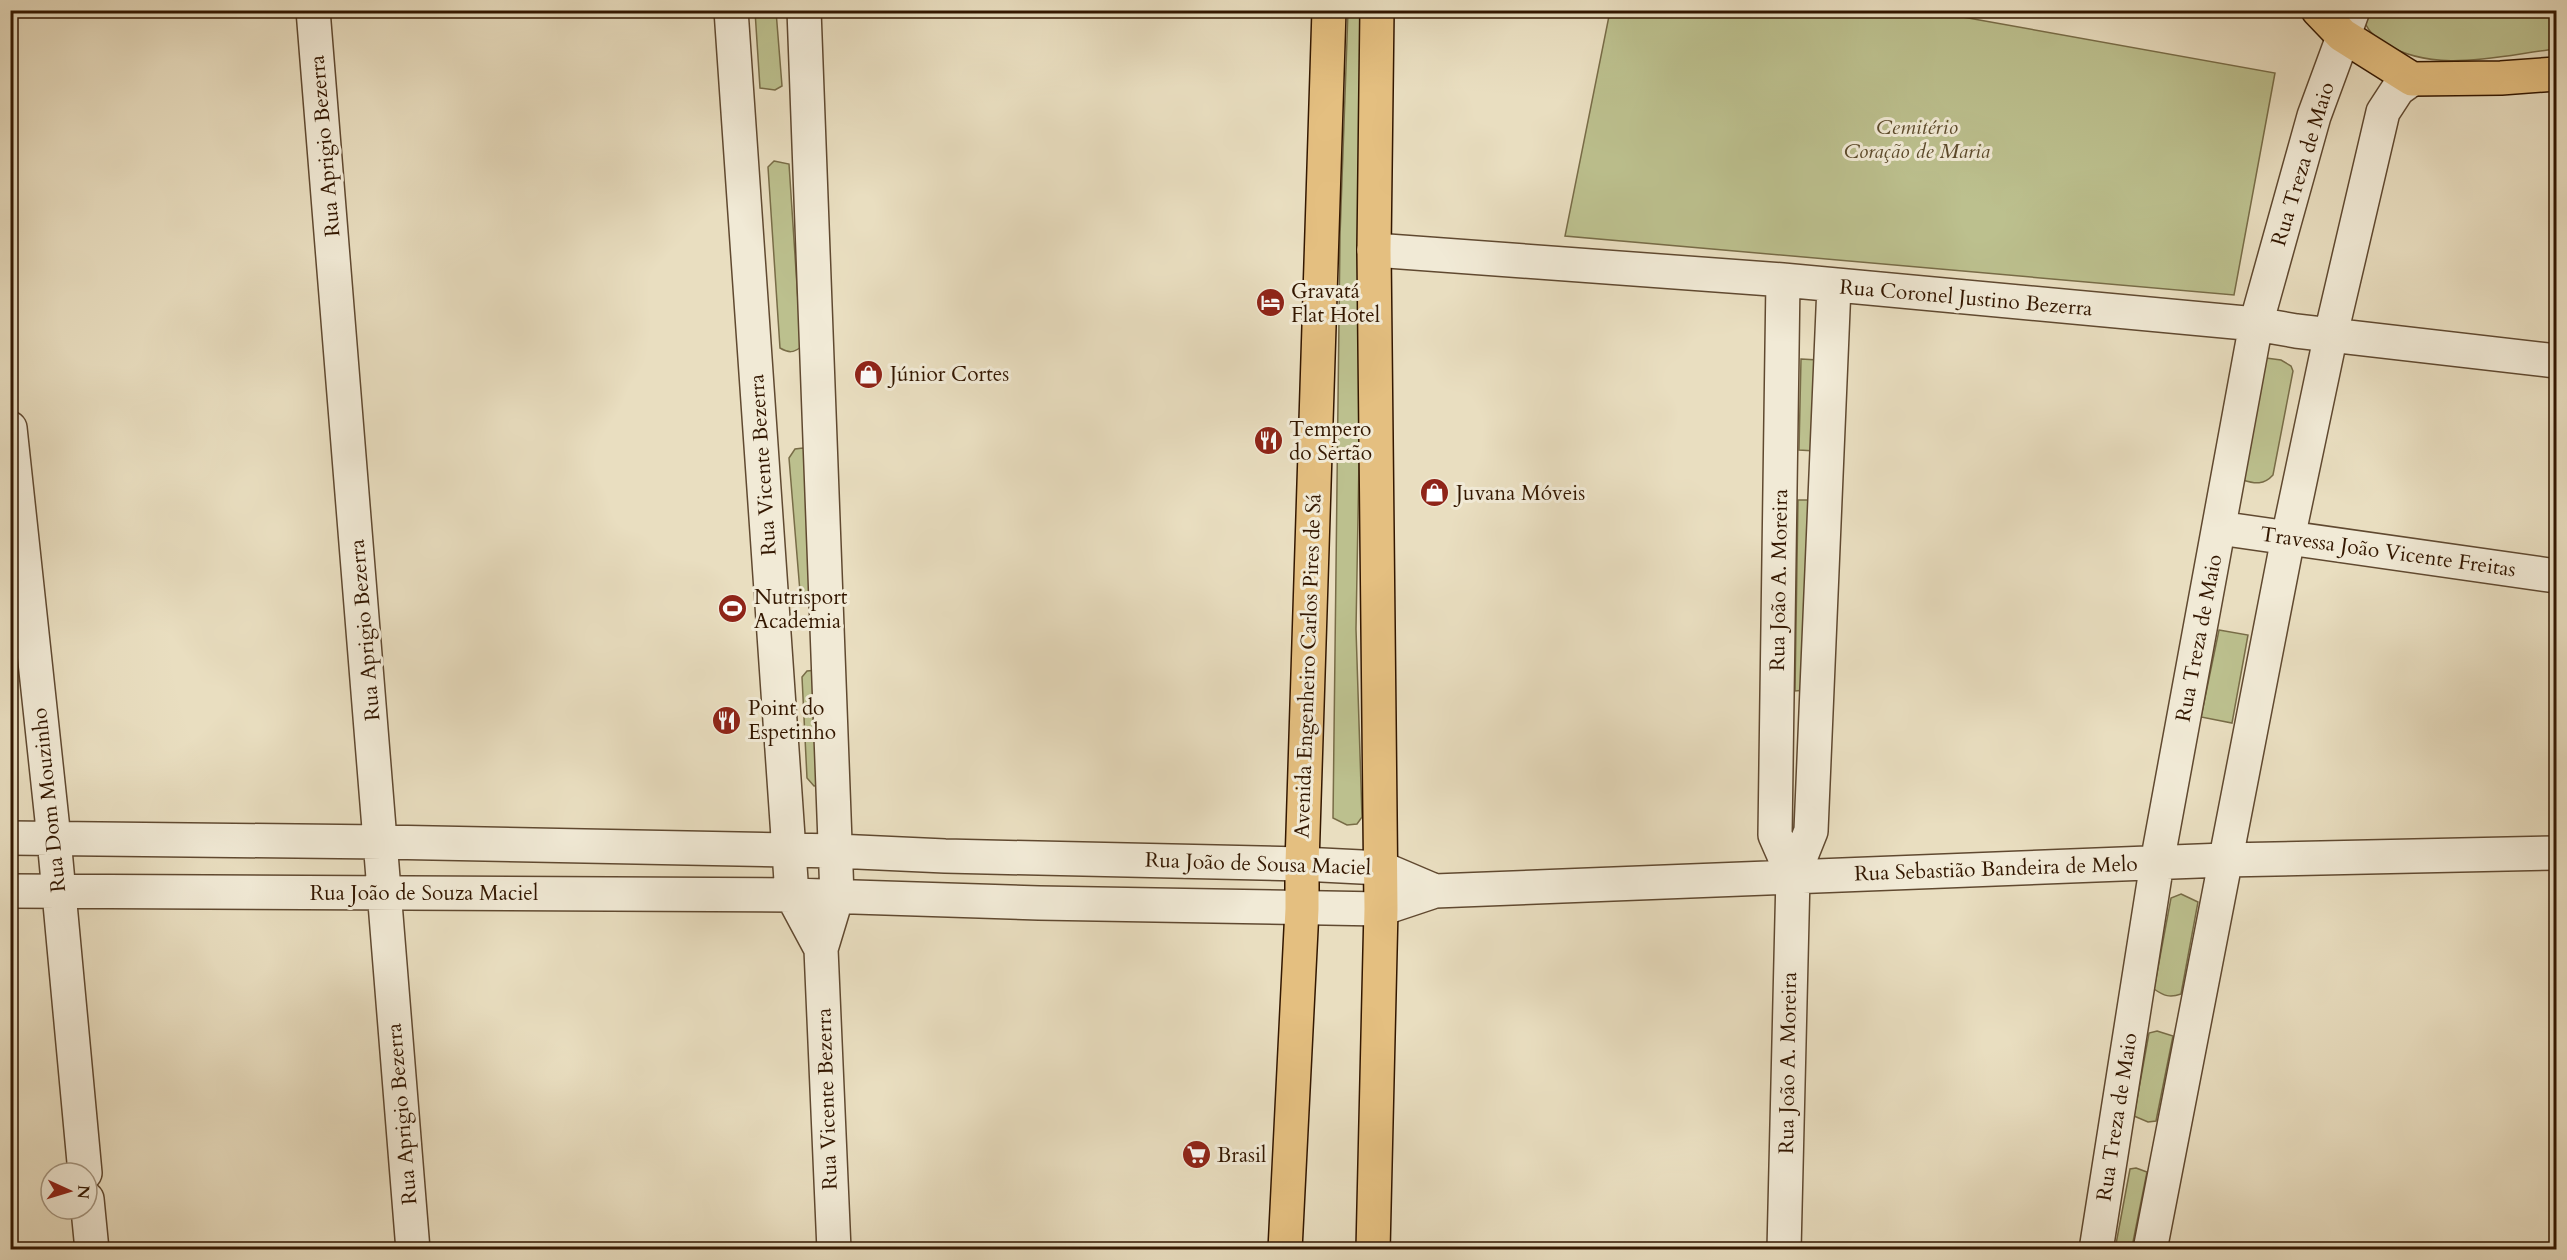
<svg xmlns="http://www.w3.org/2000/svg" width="2567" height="1260" font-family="Cardo,serif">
	<rect width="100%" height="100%" fill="#e9dec0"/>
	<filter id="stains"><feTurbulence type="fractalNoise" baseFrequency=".00333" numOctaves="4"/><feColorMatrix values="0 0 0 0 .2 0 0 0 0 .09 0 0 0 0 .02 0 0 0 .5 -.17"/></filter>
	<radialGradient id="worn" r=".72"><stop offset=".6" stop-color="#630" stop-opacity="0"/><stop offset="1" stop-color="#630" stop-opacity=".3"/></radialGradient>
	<!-- green -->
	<path fill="#bcc08e" stroke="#786c47" stroke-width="1.5" d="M1367 10 1356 629 1362 817 1357 824 1347 825 1333 818 1340 236 1348 11Z
		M755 11H776L782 86 775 90 760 88Z
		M1610 11H1929L2275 73 2234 295 1565 236Z
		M2362 11H2556V49C2501 55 2435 75 2384 43 2371 34 2364 27 2362 11Z
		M774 161 789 164 801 347C793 353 789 353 780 348L768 167Z
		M2266 358 2281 360 2291 366 2293 371 2273 475C2264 485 2255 484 2243 480Z
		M1801 359 1818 360 1815 451 1799 450Z
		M803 448 811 454 817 596 805 597 800 592 789 458 795 449Z
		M1798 500H1812L1806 690 1795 691Z
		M2219 630 2248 635 2232 723 2201 717Z
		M817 670 825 785 814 786 807 778 802 677 807 671Z
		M2181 894 2198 902 2181 994C2170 998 2164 996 2154 989L2171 898Z
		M2157 1031 2173 1036 2156 1121 2148 1122 2134 1116 2149 1033Z
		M2136 1168 2147 1172 2132 1247 2128 1249 2116 1244 2130 1169Z"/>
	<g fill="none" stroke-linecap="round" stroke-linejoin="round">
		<defs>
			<path id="minor" d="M313 10 413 1250
				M731 10 792 895 821 949
				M804 10 837 896 821 949 834 1250
				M1374 250 1783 280 2256 324 2296 331 2556 361
				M1783 280 1775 835 1793 876
				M10 428 54 839 85 1173
				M2219 528 2556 576
				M10 838 382 842 836 851 945 856 1302 864 1381 868 1435 891
				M10 891 792 895 1039 903 1381 909 1435 891 2224 860 2556 853
				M87 1199 92 1250
				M1784 1250 1793 876 1811 831 1834 286
				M2096 1250 2157 863 2256 324 2314 116 2353 10
				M2150 1250 2288 538 2331 334 2383 112 2398 89 2412 79"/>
			<path id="major" d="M2318 10 2342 35 2412 79 2501 78 2556 74
				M1285 1250 1302 909V864L1329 10
				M1373 1250 1381 909 1374 250 1377 10"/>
		</defs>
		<!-- minor casing -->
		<use href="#minor" stroke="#604930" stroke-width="36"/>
		<!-- major casing -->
		<use href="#major" stroke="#331700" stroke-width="36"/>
		<!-- minor -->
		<use href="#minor" stroke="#f1ead6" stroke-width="33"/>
		<!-- major -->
		<use href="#major" stroke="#e4bf80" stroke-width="33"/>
	</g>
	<!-- icons -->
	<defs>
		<symbol id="hotel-disc" viewBox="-11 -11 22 22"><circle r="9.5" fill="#8f2418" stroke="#f1ead6"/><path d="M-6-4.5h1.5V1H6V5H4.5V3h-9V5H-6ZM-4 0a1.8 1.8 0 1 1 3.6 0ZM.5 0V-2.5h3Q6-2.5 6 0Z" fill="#fff"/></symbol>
		<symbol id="shop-disc" viewBox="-11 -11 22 22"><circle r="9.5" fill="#8f2418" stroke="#f1ead6"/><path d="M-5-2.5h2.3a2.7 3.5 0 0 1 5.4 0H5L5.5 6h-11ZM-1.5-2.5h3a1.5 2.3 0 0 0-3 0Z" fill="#fff"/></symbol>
		<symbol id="restaurant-disc" viewBox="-11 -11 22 22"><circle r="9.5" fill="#8f2418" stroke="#f1ead6"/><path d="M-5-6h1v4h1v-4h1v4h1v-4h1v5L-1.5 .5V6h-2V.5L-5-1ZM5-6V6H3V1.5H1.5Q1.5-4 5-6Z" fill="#fff"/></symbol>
		<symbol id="stadium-disc" viewBox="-11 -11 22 22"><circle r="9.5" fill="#8f2418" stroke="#f1ead6"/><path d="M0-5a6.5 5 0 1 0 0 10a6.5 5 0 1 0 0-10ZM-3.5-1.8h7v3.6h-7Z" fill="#fff"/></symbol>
		<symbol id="supermarket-disc" viewBox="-11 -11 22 22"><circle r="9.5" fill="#8f2418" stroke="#f1ead6"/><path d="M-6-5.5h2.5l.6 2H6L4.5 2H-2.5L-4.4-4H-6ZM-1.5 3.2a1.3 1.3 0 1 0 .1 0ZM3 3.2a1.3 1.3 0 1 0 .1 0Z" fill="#fff"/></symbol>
	</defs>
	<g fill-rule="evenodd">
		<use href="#hotel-disc" x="1254" y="286" width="33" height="33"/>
		<use href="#shop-disc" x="852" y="358" width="33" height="33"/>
		<use href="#restaurant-disc" x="1252" y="424" width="33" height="33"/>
		<use href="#shop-disc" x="1418" y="476" width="33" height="33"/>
		<use href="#stadium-disc" x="716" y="592" width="33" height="33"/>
		<use href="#restaurant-disc" x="710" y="704" width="33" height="33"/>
		<use href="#supermarket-disc" x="1180" y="1138" width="33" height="33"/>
	</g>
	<g text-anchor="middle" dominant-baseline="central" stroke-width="6" stroke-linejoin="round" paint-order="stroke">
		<!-- park labels -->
		<g font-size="21" font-style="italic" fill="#5c4a2b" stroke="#f1ead6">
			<text x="1917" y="127">Cemitério<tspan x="1917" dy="24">Coração de Maria</tspan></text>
		</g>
		<!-- street labels -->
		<g font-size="21" fill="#331700" stroke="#f1ead6">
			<text transform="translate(325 146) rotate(-95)">Rua Aprigio Bezerra</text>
			<text transform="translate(2303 164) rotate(-73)">Rua Treza de Maio</text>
			<text transform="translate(1966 298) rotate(5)">Rua Coronel Justino Bezerra</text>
			<text transform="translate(763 465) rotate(-94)">Rua Vicente Bezerra</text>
			<text transform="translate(2388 552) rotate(8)">Travessa João Vicente Freitas</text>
			<text transform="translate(1779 580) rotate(-89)">Rua João A. Moreira</text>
			<text transform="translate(365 630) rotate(-95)">Rua Aprigio Bezerra</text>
			<text transform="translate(2199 638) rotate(-79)">Rua Treza de Maio</text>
			<text transform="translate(1308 666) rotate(-88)">Avenida Engenheiro Carlos Pires de Sá</text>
			<text transform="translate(49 800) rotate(-96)">Rua Dom Mouzinho</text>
			<text transform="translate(1258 864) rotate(2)">Rua João de Sousa Maciel</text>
			<text transform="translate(1996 869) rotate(-2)">Rua Sebastião Bandeira de Melo</text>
			<text x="424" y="893">Rua João de Souza Maciel</text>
			<text transform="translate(1788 1063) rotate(-89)">Rua João A. Moreira</text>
			<text transform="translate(827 1099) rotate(-92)">Rua Vicente Bezerra</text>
			<text transform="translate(402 1114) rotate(-95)">Rua Aprigio Bezerra</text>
			<text transform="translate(2117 1117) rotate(-81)">Rua Treza de Maio</text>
		</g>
		<!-- poi labels -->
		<g font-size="21" fill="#331700" stroke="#f1ead6" text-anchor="start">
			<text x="1291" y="291">Gravatá<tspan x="1291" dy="24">Flat Hotel</tspan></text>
			<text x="890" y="374">Júnior Cortes</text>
			<text x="1289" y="429">Tempero<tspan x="1289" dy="24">do Sertão</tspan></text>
			<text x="1456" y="493">Juvana Móveis</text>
			<text x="754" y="597">Nutrisport<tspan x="754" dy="24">Academia</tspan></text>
			<text x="748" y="708">Point do<tspan x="748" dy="24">Espetinho</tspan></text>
			<text x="1217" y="1155">Brasil</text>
		</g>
	</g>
	<!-- margin -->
	<rect width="2567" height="1260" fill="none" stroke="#e9dec0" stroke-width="36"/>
	<rect x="12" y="12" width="2543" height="1236" fill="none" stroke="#331700" stroke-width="3"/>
	<rect x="18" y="18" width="2531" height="1224" fill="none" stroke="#331700" stroke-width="1.5"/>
	<!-- north arrow -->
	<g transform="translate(69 1191) rotate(94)"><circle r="28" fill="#f1ead6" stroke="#a59680" stroke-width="1.5"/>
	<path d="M0-4.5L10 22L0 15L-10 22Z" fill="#8f2418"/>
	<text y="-9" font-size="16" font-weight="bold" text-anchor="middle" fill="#331700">N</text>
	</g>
	<rect width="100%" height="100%" filter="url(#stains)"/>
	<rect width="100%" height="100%" fill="url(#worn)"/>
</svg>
